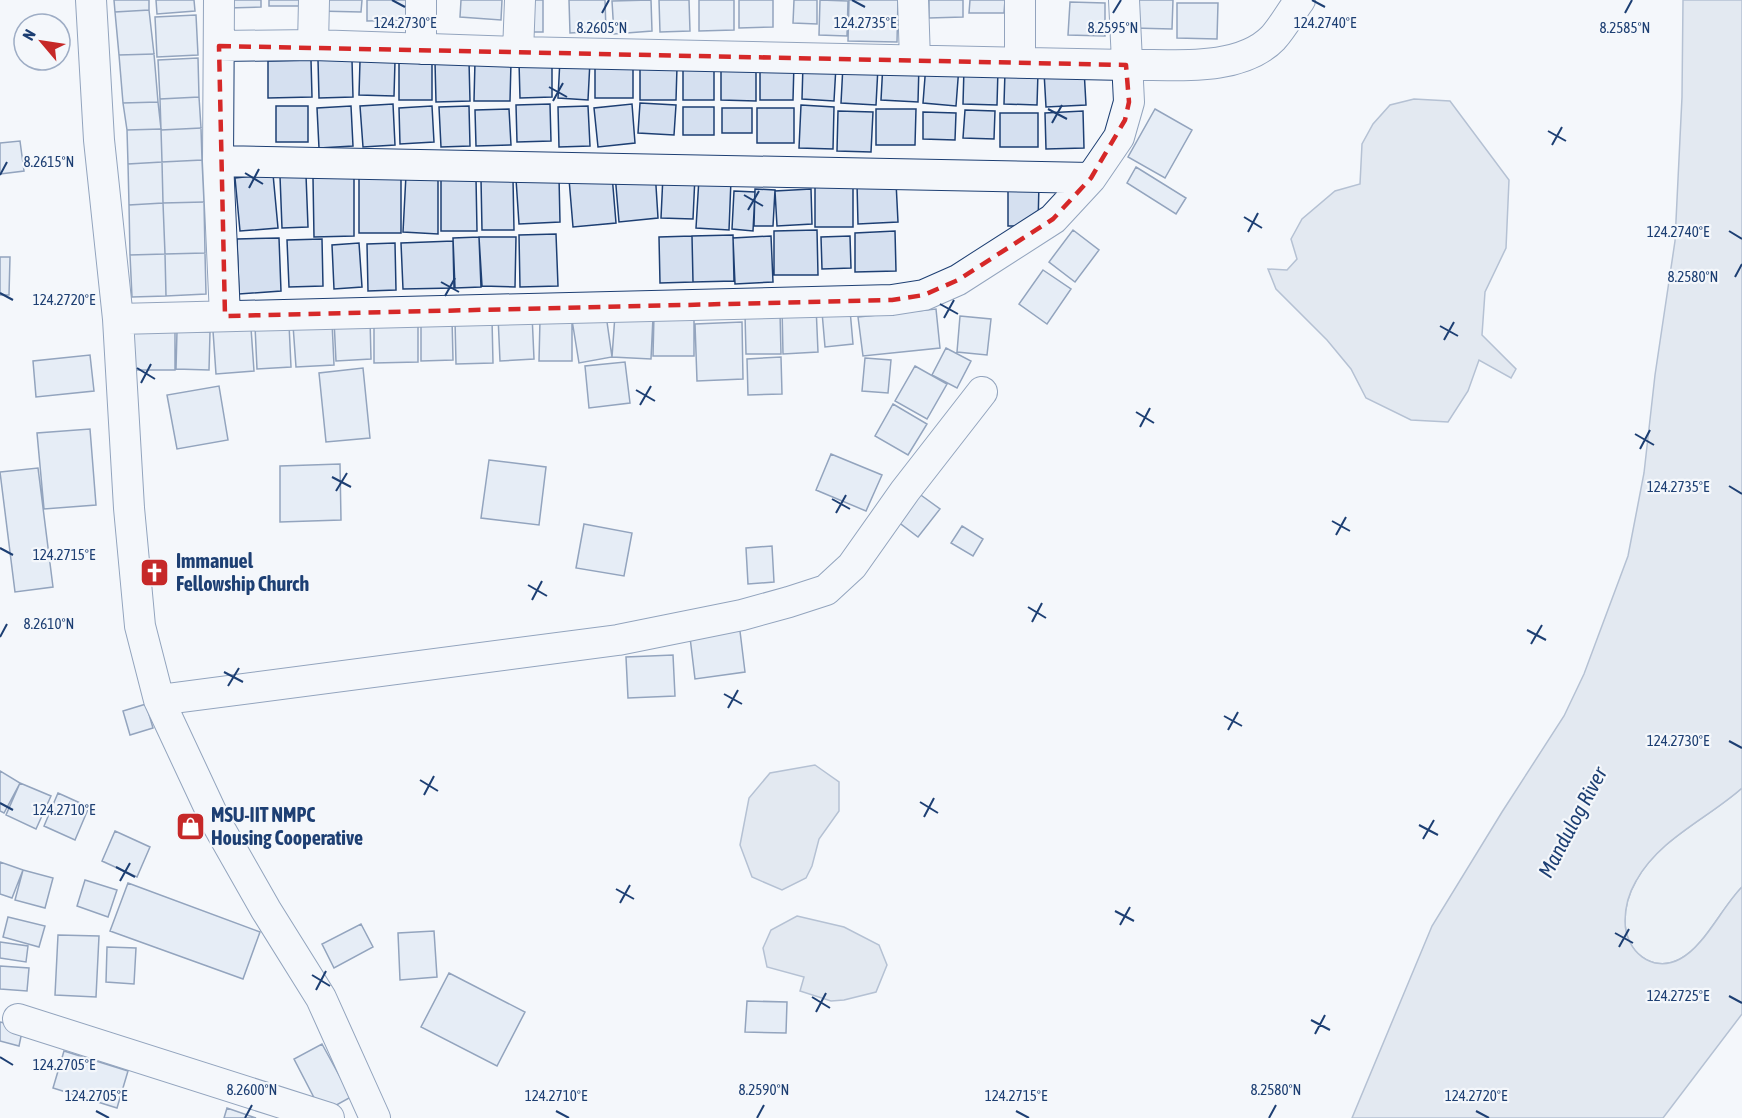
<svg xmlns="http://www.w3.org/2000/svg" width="1742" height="1118" font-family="'Asap Condensed',sans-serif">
	<rect width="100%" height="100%" fill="#f4f7fb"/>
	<!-- green -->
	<path fill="#e3e9f0" stroke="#687fa3" stroke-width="1.5" d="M1742 788V887C1722 907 1704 947 1680 959 1652 974 1625 951 1625 921 1625 907 1629 893 1636 881 1659 839 1707 819 1742 788Z"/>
	<!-- water -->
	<path fill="#cfd7e4" stroke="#687fa3" stroke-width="1.5" d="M1683 0H1742V788C1707 819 1659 839 1636 881 1629 893 1625 907 1625 921 1625 951 1652 974 1680 959 1704 947 1722 907 1742 887V1014L1663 1118H1352L1432 926 1502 812 1564 716 1584 674 1628 556 1644 473 1655 375 1675 241 1682 97Z
		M1414 99 1450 101 1509 180 1506 248 1485 292 1482 335 1516 369 1511 378 1479 360 1468 391 1448 422 1411 420 1366 398 1351 369 1327 340 1276 289 1268 269 1287 270 1297 259 1291 239 1302 219 1335 191 1360 184 1362 144 1373 124 1390 105Z
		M815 765 839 782V811L819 839 812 866 806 878 782 890 752 877 740 845 749 798 770 773Z
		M797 916 844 927 879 945 887 965 876 992 844 1000 831 1001 800 991 804 977 767 967 763 948 771 930Z"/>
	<!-- building -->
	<path fill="#d5e0f0" stroke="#1d3f73" stroke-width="1.5" d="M114 0H149V10L115 12Z
		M156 0H194L195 11 157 14Z
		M228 0H261V7L228 8Z
		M269 0H308V6H269Z
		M317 0H362L361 12 317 11Z
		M367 0H407V20L367 21Z
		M461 0H502L501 20 460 17Z
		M523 0H543V32H523Z
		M569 0H605L606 31 570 33Z
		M651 0 652 31 614 34 612 1Z
		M659 0H689L690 31 660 32Z
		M699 0H734V30L699 31Z
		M739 0H773V27L739 28Z
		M794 0H817V24L793 23Z
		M820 0 848 1 847 36 819 35Z
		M849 0H898L897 42 848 41Z
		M929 0H963V17L929 18Z
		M970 0H1005L1004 13H969Z
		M1134 0H1173L1172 29 1133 28Z
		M1070 2 1105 3V36L1068 35Z
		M1177 3H1218L1217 39 1177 38Z
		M149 10 154 54 119 55 115 12Z
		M196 15 198 55 157 57 155 17Z
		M154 54 158 102 123 103 119 55Z
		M198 58 199 97 160 99 158 60Z
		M560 59 590 61 588 100 558 98Z
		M633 59V98H595V60Z
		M311 60 312 97 268 98V61Z
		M318 60H352L353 97 319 98Z
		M399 60H432V100H399Z
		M360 61H395L394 96 359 95Z
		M469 61 470 101 436 102 435 62Z
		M475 61 511 62 510 101H474Z
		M552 61V97L520 98 519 62Z
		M760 63H794L793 100H760Z
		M883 63 919 65 918 102 881 100Z
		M721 64H756V101L721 100Z
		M803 64 836 66 834 101 802 99Z
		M926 64 959 66 956 106 923 103Z
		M843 65 878 67 876 105 841 103Z
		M640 67H677L676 100H640Z
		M683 67H714V100H683Z
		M964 68 998 69 997 105 963 104Z
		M1084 69 1086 105 1046 107 1044 72Z
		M1005 71 1038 72 1037 105 1004 104Z
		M199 97 201 128 161 130 160 99Z
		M158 102 161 129 127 130 123 103Z
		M640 103 676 105 674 135 638 133Z
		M393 104 395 145 363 147 360 106Z
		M550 104 551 141 517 142 516 105Z
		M632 104 635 143 598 147 594 108Z
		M801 105 834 107 833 149 799 148Z
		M276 106H308V142H276Z
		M351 106 353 146 319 148 317 108Z
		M432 106 434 142 400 144 399 108Z
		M469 106 470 146 441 147 439 107Z
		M588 106 590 146 559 147 558 107Z
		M683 107H714V135H683Z
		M722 108H752V133H722Z
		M757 108H794V143H757Z
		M509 109 511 145 476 146 475 110Z
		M876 109H916L915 145H876Z
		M1155 109 1192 130 1165 178 1128 157Z
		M965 110 995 111 994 139 963 138Z
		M838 111 873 112 871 152 837 151Z
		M1083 111 1084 148 1046 149 1045 113Z
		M923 112 956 113 955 140 923 139Z
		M1000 113H1038V147H1000Z
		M201 128 202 160 162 162 161 130Z
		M161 129 162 162 128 164 127 130Z
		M20 141 24 171 0 174V143Z
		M202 160 204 202 163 203 162 162Z
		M162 162 163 203 129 205 128 164Z
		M1136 167 1186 198 1176 214 1127 183Z
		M655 170 658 218 619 222 615 174Z
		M273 174 278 228 240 231 235 178Z
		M306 175 308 227 282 228 280 176Z
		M406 175 438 176V234L403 232Z
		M612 175 616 223 573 227 569 179Z
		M663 175 695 176 693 219 661 218Z
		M354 177V236L314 237 313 178Z
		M359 177H401V233H359Z
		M559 177 560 222 519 224 516 179Z
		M476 178 477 231H441V180Z
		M699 178 731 180 729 230 696 228Z
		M481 179H513L514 230H482Z
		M815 180H853V227H815Z
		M896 182 898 222 858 224 857 184Z
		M1008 182 1039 183 1038 226H1008Z
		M755 189 775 190 773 226H754Z
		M811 189 812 224 777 226 775 191Z
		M734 191 755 192 753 231 732 229Z
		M204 202 205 253 165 254 163 203Z
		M163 203 165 254 130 255 129 205Z
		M817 230 818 275H774V231Z
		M1073 230 1099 250 1075 282 1049 262Z
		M895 231 896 271 855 272V233Z
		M556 234 558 286 520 287 519 235Z
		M733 235 734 281 693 282 692 236Z
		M692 236 693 282 660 283 659 237Z
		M771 236 773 282 735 284 733 238Z
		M850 236 851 268 822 269 821 237Z
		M479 237H516L515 287 482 286Z
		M479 237 481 287 455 288 453 238Z
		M279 238 281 291 239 294 237 239Z
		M322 239 323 286 289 287 287 240Z
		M453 241 454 288 403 289 401 243Z
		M359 243 362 287 334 289 332 245Z
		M395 243 396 290 368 291 367 244Z
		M205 253 206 294 166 296 165 254Z
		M165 254 166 296 132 297 130 255Z
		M0 257H10L9 295H0Z
		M1043 270 1071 289 1047 324 1019 304Z
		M816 306 818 352 783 354 782 307Z
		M936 309 940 348 863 356 858 317Z
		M850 310 853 344 825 347 822 312Z
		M780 313 781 354H746L745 314Z
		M532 314 534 359 500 361 498 316Z
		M606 315 612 357 579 363 572 320Z
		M615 315 653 317 651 359 612 357Z
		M654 315H694V356H653Z
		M960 316 991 319 987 355 957 352Z
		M370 318 371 359 336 361 334 320Z
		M421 318H452L453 360 421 361Z
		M492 319 493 363 456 364 455 320Z
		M540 320H572V361H539Z
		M374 321H418V362L374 363Z
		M332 322 334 365 296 367 293 325Z
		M742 322 743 379 697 381 695 324Z
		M289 324 291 367 257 369 255 326Z
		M251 328 254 371 216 374 213 331Z
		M177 331 210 332 209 370 176 369Z
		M133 332H175V370H133Z
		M946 348 971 361 957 388 932 375Z
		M90 355 94 391 36 397 33 361Z
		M781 357 782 394 748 395 747 359Z
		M865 358 891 360 888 393 862 391Z
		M625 362 630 403 589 408 585 366Z
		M915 366 947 384 927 419 895 401Z
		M363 368 370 438 326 442 319 373Z
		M219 386 228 440 177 449 167 395Z
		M893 404 927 424 908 455 875 436Z
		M90 429 96 505 44 509 37 433Z
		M831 454 882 475 866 511 816 490Z
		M489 460 546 467 539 525 481 518Z
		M340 464 341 520 280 522V466Z
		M38 468 53 587 15 592 0 472Z
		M918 493 940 509 918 537 897 521Z
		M584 524 632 533 624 576 576 568Z
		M962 526 983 539 973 556 951 543Z
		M772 546 774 582 748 584 746 548Z
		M739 623 745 672 695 679 689 629Z
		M673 655 675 696 628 698 626 657Z
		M146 704 153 728 130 735 123 711Z
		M0 771 20 783 4 813 0 811Z
		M20 783 51 796 36 829 6 815Z
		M58 793 89 807 75 840 44 826Z
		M115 831 150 847 137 877 102 861Z
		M0 862 23 870 12 898 0 894Z
		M23 870 53 878 45 908 15 900Z
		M85 880 117 890 108 917 77 906Z
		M128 883 260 932 243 979 110 931Z
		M8 917 45 926 39 947 3 937Z
		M361 924 373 947 334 968 322 944Z
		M434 931 437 977 400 980 398 933Z
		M58 935 99 936 96 997 55 995Z
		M0 942 28 946 26 962 0 958Z
		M107 947 136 948 134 984 106 982Z
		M0 966 29 968 27 991 0 989Z
		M449 973 525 1012 497 1066 421 1027Z
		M747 1001 787 1002 786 1033 745 1032Z
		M0 1022 23 1027 19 1046 0 1041Z
		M322 1044 351 1097 322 1113 294 1059Z
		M64 1051 128 1071 117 1108 53 1088Z
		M227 1108 256 1118H224Z"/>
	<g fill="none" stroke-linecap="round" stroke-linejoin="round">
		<defs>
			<path id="minor" d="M91 0 99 140 118 319 129 508 140 626 159 700 216 822 266 910 321 998 375 1118
				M219 0 218 161 225 316
				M421 0V49
				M913 0 915 60
				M1020 0V62
				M313 45 314 0
				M219 46 313 45 518 52 1126 65C1171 64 1239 73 1273 38 1283 27 1291 12 1300 0
				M518 52 520 0
				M218 161 1091 178
				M118 319 892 300 924 295 958 280 1053 219 1091 178 1119 137 1129 102 1124 0
				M159 700 618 640 742 615 789 602 826 590 852 566 905 491 982 392
				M18 1019 329 1118"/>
		</defs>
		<!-- minor casing -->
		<use href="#minor" stroke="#1d3f73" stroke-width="32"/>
		<!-- minor -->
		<use href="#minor" stroke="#f4f7fb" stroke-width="30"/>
	</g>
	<!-- marked area -->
	<path d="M0 0H1742V1118H0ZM219 46 1126 65 1129 102 1125 120 1091 178 1053 219 958 280 924 295 892 300 225 316Z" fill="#f4f7fb" fill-opacity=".55" fill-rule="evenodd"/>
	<path fill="none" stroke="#d62828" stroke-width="4.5" stroke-dasharray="12 8" stroke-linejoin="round" d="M219 46 1126 65 1129 102 1125 120 1091 178 1053 219 958 280 924 295 892 300 225 316Z"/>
	<!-- ticks -->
	<path fill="none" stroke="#1d3f73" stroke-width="2" d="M392 0 405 7M852 0 865 7M1312 0 1325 7M602 13 609 0M1113 13 1121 0M1625 13 1632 0M549 87 567 97M553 101 563 83M1048 109 1067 119M1052 123 1062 105M1548 131 1566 141M1552 145 1562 127M245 173 263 184M0 175 7 162M249 188 259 169M744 195 763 206M748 210 759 191M1244 217 1262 228M1729 231 1742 239M1248 232 1258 213M1735 277 1742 264M441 282 459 292M0 293 13 300M445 296 455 278M940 304 958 314M944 318 954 300M1440 326 1458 336M1444 340 1454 322M137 368 155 379M141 383 151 364M636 390 655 401M640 405 651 386M1136 412 1154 423M1140 427 1150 408M1635 434 1654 445M1640 449 1650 430M332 477 351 487M1729 486 1742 494M336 491 347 473M832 499 850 509M836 513 846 495M1332 521 1350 531M1336 535 1346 517M0 548 13 555M528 585 547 596M532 600 542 581M1028 607 1046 618M1032 622 1042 603M1527 630 1546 640M0 637 7 624M1531 644 1542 625M224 672 243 682M228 686 239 668M724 694 742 704M728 708 738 690M1224 716 1242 726M1228 730 1238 712M1729 741 1742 748M420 780 438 791M424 795 434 776M920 802 938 813M0 803 13 810M924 817 934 798M1419 825 1438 835M1423 839 1434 820M116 867 135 877M120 881 130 863M616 889 634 899M620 903 630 885M1115 911 1134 921M1120 925 1130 907M1615 933 1633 943M1619 947 1629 929M312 975 330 986M316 990 326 971M1729 996 1742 1003M812 997 830 1008M816 1012 826 993M1311 1020 1330 1030M1315 1034 1325 1015M0 1057 13 1065M96 1111 109 1118M556 1111 569 1118M1016 1111 1029 1118M1476 1111 1489 1118M245 1118 252 1105M757 1118 764 1105M1269 1118 1276 1105"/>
	<!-- icons -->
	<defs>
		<symbol id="church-square" viewBox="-11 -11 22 22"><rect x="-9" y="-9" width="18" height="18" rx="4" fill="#c62828" stroke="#f4f7fb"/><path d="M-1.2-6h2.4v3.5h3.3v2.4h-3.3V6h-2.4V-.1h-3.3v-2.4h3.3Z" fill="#fff"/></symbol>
		<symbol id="shop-square" viewBox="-11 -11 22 22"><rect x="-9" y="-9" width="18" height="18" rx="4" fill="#c62828" stroke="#f4f7fb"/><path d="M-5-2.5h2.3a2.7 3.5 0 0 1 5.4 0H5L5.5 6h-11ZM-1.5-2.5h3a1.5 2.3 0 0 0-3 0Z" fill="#fff"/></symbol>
	</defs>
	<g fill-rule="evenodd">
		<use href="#church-square" x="138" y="556" width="33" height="33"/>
		<use href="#shop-square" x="174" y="810" width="33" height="33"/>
	</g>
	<g text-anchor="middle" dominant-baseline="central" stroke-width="4.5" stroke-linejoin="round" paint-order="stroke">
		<!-- poi labels -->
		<g font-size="20" font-weight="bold" fill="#1d3f73" stroke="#f4f7fb" text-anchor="start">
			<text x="176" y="560">Immanuel<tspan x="176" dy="23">Fellowship Church</tspan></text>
			<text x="211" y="814">MSU-IIT NMPC<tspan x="211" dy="23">Housing Cooperative</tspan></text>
		</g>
		<!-- water labels -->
		<g font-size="21" font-style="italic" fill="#1d3f73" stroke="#f4f7fb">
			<text transform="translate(1572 822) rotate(-62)">Mandulog River</text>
		</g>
	</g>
	<g font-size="15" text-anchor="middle" fill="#1d3f73" stroke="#f4f7fb" stroke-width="4.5" stroke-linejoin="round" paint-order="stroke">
		<text x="1325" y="28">124.2740°E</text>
		<text x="405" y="28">124.2730°E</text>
		<text x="865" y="28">124.2735°E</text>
		<text x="602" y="33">8.2605°N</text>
		<text x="1113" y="33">8.2595°N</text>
		<text x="1625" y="33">8.2585°N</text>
		<text x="49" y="167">8.2615°N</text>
		<text x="1678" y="237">124.2740°E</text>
		<text x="1693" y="282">8.2580°N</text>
		<text x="64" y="305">124.2720°E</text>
		<text x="1678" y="492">124.2735°E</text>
		<text x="64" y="560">124.2715°E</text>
		<text x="49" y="629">8.2610°N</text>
		<text x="1678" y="746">124.2730°E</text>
		<text x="64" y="815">124.2710°E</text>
		<text x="1678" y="1001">124.2725°E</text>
		<text x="64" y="1070">124.2705°E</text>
		<text x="252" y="1095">8.2600°N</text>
		<text x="764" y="1095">8.2590°N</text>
		<text x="1276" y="1095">8.2580°N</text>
		<text x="96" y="1101">124.2705°E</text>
		<text x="556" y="1101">124.2710°E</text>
		<text x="1016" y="1101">124.2715°E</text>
		<text x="1476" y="1101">124.2720°E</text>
	</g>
	<!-- north arrow -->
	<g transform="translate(42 42) rotate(299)"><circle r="28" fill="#f4f7fb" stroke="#9eadc5" stroke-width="1.5"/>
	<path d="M0-4.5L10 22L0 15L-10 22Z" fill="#c62828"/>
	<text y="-9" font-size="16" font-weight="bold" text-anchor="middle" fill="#1d3f73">N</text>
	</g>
</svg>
